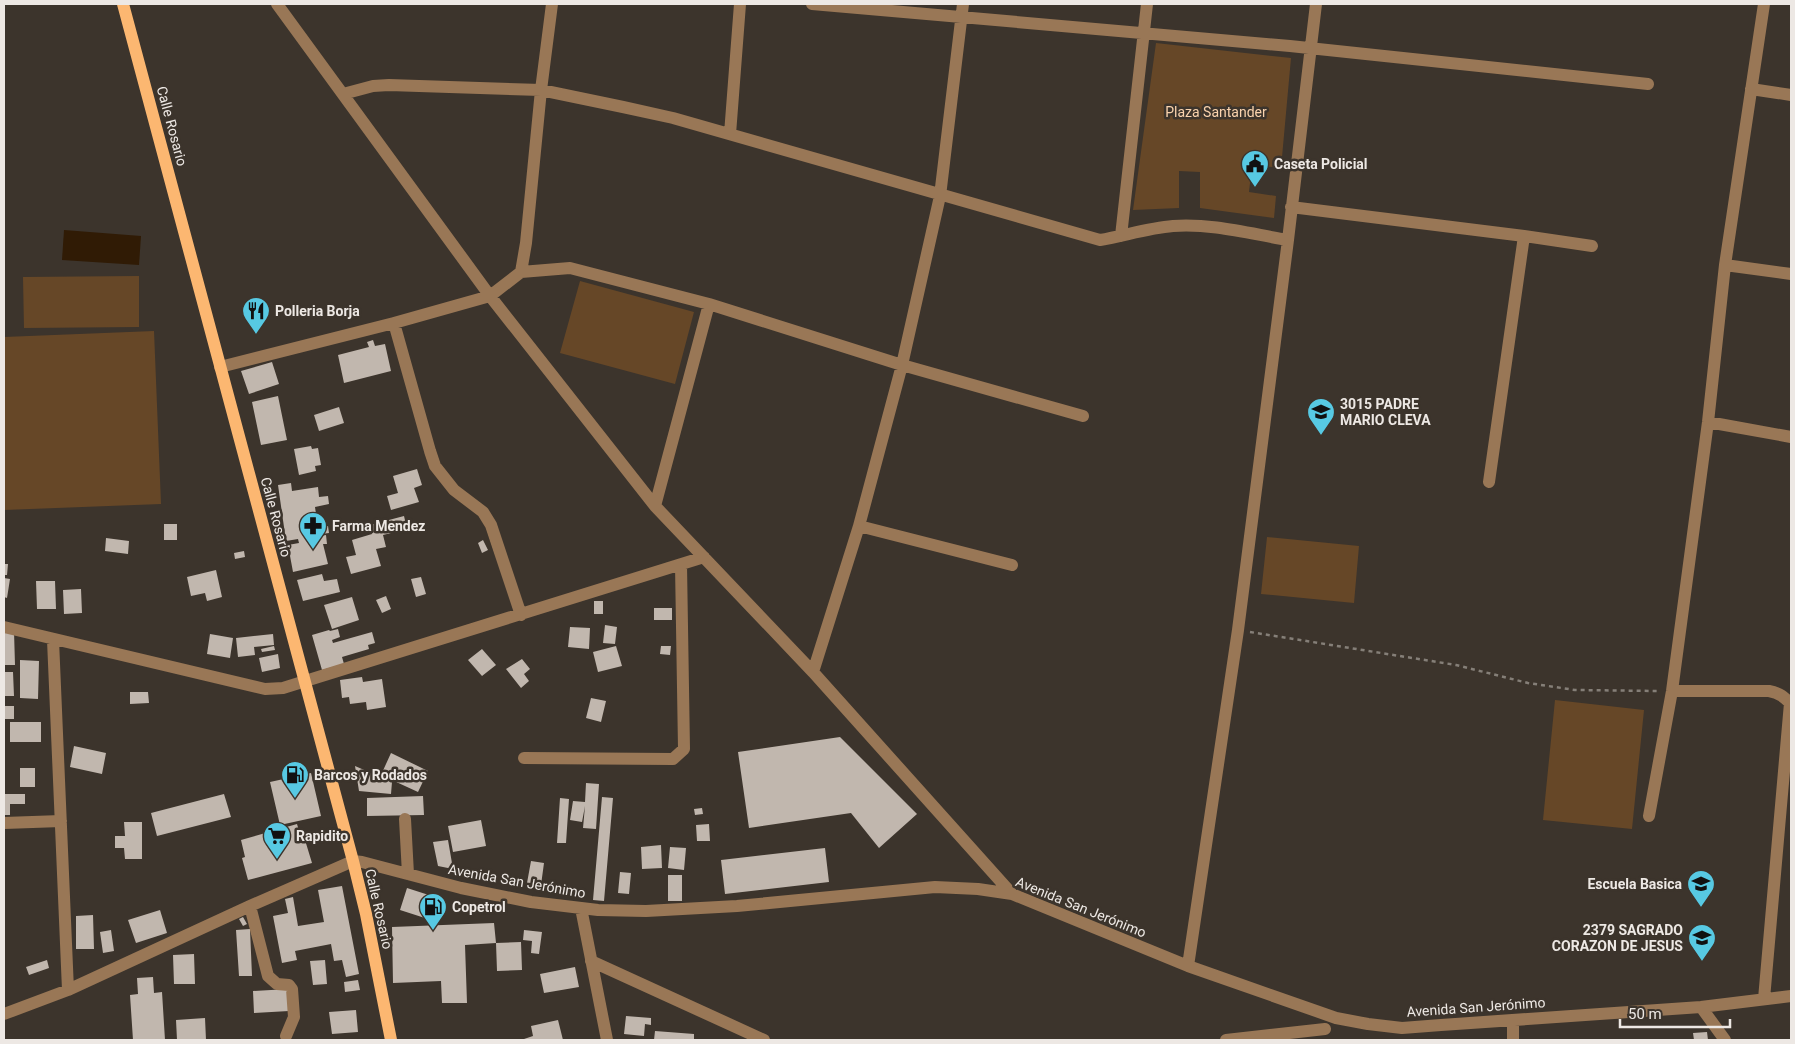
<svg xmlns="http://www.w3.org/2000/svg" width="1795" height="1044" font-family="Roboto,sans-serif">
	<rect width="100%" height="100%" fill="#3c342c"/>
	<!-- green -->
	<path fill="#664727" d="M1156 43 1291 58 1281 168 1252 165 1249 192 1276 196 1274 218 1200 208V172L1179 171V208L1133 210Z
		M139 276V327L24 328 23 277Z
		M580 281 694 312 675 384 560 353Z
		M154 331 161 504 4 510V337Z
		M1267 537 1359 546 1354 603 1261 594Z
		M1555 700 1644 710 1632 829 1543 820Z"/>
	<!-- water -->
	<path fill="#301b05" d="M64 230 141 236 139 265 62 260Z"/>
	<!-- building -->
	<path fill="#c1b7ae" d="M373 340 375 346 385 344 391 371 344 383 338 355 369 347 367 342Z
		M272 362 279 384 249 394 241 371Z
		M278 396 287 440 261 445 252 402Z
		M339 407 344 423 319 431 314 415Z
		M311 446 312 449 318 448 321 465 315 466 316 471 299 475 294 449Z
		M417 469 422 485 414 488 419 502 391 510 387 496 398 493 393 476Z
		M291 483 292 491 318 487 319 497 328 496 329 504 315 507 318 528 328 526 329 533 321 534V536L326 535 327 544H323L328 564 293 572 288 545 299 543 298 539 286 541 278 485Z
		M404 516 407 529 383 535 386 547 376 549 381 566 351 574 346 557 356 555 352 540 372 534 370 525Z
		M164 524H177V540H164Z
		M106 538 129 541 128 554 105 551Z
		M483 540 488 550 482 553 478 543Z
		M244 551 245 557 235 559 234 553Z
		M4 564H8L7 575H4Z
		M216 570 222 597 207 601 205 593 191 596 187 577Z
		M322 574 324 581 337 579 340 592 303 601 297 580Z
		M421 577 426 594 416 597 411 579Z
		M4 578 10 579 7 598 4 597Z
		M36 581H55L56 609H37Z
		M81 589 82 613 64 614 63 590Z
		M386 596 391 609 382 613 376 600Z
		M352 597 359 620 332 629 324 605Z
		M594 601H603V614H594Z
		M654 608H672V620H654Z
		M605 625 617 627 615 644 603 643Z
		M570 627 590 628 589 649 568 647Z
		M338 629 340 637 332 640 333 643 372 632 375 643 368 645 369 649 342 657 344 664 322 670 312 635 329 630 330 631Z
		M14 631 15 665H4V632Z
		M210 634 233 638 230 658 207 654Z
		M273 634 274 645 254 647 255 655 238 657 236 638Z
		M274 646 275 650 262 652 261 649Z
		M616 646 622 666 598 672 593 652Z
		M661 646H671L670 655 660 654Z
		M482 649 496 665 482 676 468 660Z
		M278 654 280 668 262 672 259 658Z
		M522 659 530 669 524 674 529 681 521 688 506 669Z
		M20 660 39 661 38 699 20 698Z
		M4 672H13L14 696H4Z
		M362 677 363 682 382 679 386 707 367 710 366 702 350 704 349 697 342 698 340 680Z
		M130 692H148L149 703 130 704Z
		M591 698 606 701 601 722 586 718Z
		M4 706H14V719H4Z
		M10 722H41V742H10Z
		M840 737 917 814 879 848 851 813 749 828 738 752Z
		M74 746 106 753 102 774 70 767Z
		M391 753 428 771 418 792 381 775Z
		M355 766 392 782 391 794 359 791Z
		M20 768H35V787H20Z
		M311 773 321 816 280 825 270 782Z
		M586 783 599 784 596 829 583 828 585 806 582 822 570 820 573 801 585 802Z
		M4 794H25V804H10V815H4Z
		M224 794 231 817 157 836 151 813Z
		M423 796 424 815 367 816V798Z
		M602 797 613 798 604 901 593 900Z
		M560 798 569 799 566 843H557Z
		M702 808 703 814 695 815 694 809Z
		M481 820 486 846 453 852 448 826Z
		M124 822H142V859H125L124 848H115V836H125Z
		M297 824 302 841 305 840 312 863 248 880 242 858 245 857 241 840Z
		M709 824 710 841H697L696 825Z
		M448 840 453 869 438 866 433 842Z
		M661 845 662 868 642 869 641 847Z
		M670 847 686 848 684 870 668 868Z
		M825 848 829 882 725 894 721 860Z
		M531 861 544 863 541 885 527 883Z
		M620 872 631 873 629 894 618 893Z
		M668 875H682V901H668Z
		M342 886 359 974 346 977 342 960 334 961 331 944 295 951 297 960 282 963 273 916 288 913 285 899 293 897 298 926 324 922 318 890Z
		M407 888 435 897 428 919 400 910Z
		M160 910 167 933 136 943 128 920Z
		M93 915 94 949H76V916Z
		M243 917 247 924 243 926 239 919Z
		M494 923 496 943 465 945 467 1003H442L441 981 393 983 392 927Z
		M250 929 252 976H239L236 930Z
		M111 930 114 951 103 953 100 932Z
		M524 930 542 932 539 954 531 953 532 941 523 940Z
		M521 942 522 970 497 971 496 943Z
		M194 954 195 984H174L173 955Z
		M47 960 49 968 29 975 26 967Z
		M325 960 327 984 313 985 310 961Z
		M575 967 579 987 544 993 540 974Z
		M153 977 154 993 162 992 165 1040H133L130 995 138 994 137 978Z
		M358 980 360 990 345 992 344 982Z
		M288 989 289 1011 254 1013 253 991Z
		M356 1010 358 1032 332 1034 329 1012Z
		M626 1016 651 1018V1025L645 1024 644 1036 624 1034Z
		M205 1018 206 1040H177L176 1020Z
		M558 1020 563 1040H521L533 1036 531 1026Z
		M655 1031 694 1034V1040H654Z
		M1707 1032 1708 1040H1694L1693 1033Z"/>
	<g fill="none" stroke-linecap="round" stroke-linejoin="round">
		<!-- path -->
		<path stroke="#857f78" stroke-width="2.5" stroke-dasharray="4 4" stroke-linecap="butt" d="M1250 632 1456 665 1528 683 1575 690 1659 691"/>
		<!-- minor -->
		<path stroke="#997756" stroke-width="12" d="M277 4 490 296 655 506 813 672 1012 894
			M812 4 1290 46 1648 84
			M1751 89 1791 95
			M343 94 373 86 389 85 541 90 623 107 673 118 1100 240C1124 236 1148 228 1173 226 1211 223 1251 234 1288 240
			M730 134 740 4
			M1291 207 1524 236 1592 246
			M1121 236 1147 4
			M1725 265 1791 274
			M521 272 570 268 709 304 902 365 1083 416
			M394 323 430 451 435 466 454 490 483 512 491 525 521 615
			M220 367 394 323 490 296 521 272 526 243 541 90 552 4
			M1708 422 1791 437
			M1489 482 1524 236
			M655 506 709 304
			M859 526 1012 565
			M4 627 265 689 283 688 704 557
			M53 640 68 990
			M813 672 859 526 902 365 940 196 963 4
			M1672 691H1769C1780 693 1784 697 1791 704
			M524 758 673 759 684 749 681 565
			M1649 816 1672 691 1708 422 1725 265 1764 4
			M405 819 408 874
			M4 823 61 821
			M250 906 268 976 277 984 289 985 292 989 294 1017 286 1036
			M581 908 607 1040
			M591 961 764 1040
			M1188 966 1238 630 1288 240 1316 4
			M1764 999 1790 703
			M1701 1007 1725 1040
			M4 1014 68 990 250 906 353 861 362 862 461 888 531 902 598 910 646 911 737 906 935 887 978 889 1012 894 1188 966 1336 1018 1368 1024 1402 1028 1441 1025 1701 1007 1791 996
			M1226 1040 1325 1029
			M1513 1040V1020"/>
		<!-- major -->
		<path stroke="#fcb771" stroke-width="12" d="M123 4 353 861 366 914 391 1040"/>
	</g>
	<!-- icons -->
	<defs>
		<symbol id="civic-pin" viewBox="-11 -11 22 30"><path d="M0 17L-7.5 6A9.5 9.5 0 1 1 7.5 6Z" fill="#57c9e3" stroke="#3c342c"/><path d="M-.6-6.5H3V-4.5H.6V-3L4-1V1h2V6H-6V1h2V-1L-.6-3ZM-1.2 2.5V6h2.4V2.5Z" fill="#111"/></symbol>
		<symbol id="restaurant-pin" viewBox="-11 -11 22 30"><path d="M0 17L-7.5 6A9.5 9.5 0 1 1 7.5 6Z" fill="#57c9e3" stroke="#3c342c"/><path d="M-5-6h1v4h1v-4h1v4h1v-4h1v5L-1.5 .5V6h-2V.5L-5-1ZM5-6V6H3V1.5H1.5Q1.5-4 5-6Z" fill="#111"/></symbol>
		<symbol id="school-pin" viewBox="-11 -11 22 30"><path d="M0 17L-7.5 6A9.5 9.5 0 1 1 7.5 6Z" fill="#57c9e3" stroke="#3c342c"/><path d="M0-5L7-2L0 1L-7-2ZM-4 1L0 2.5L4 1V4Q0 6-4 4Z" fill="#111"/></symbol>
		<symbol id="pharmacy-pin" viewBox="-11 -11 22 30"><path d="M0 17L-7.5 6A9.5 9.5 0 1 1 7.5 6Z" fill="#57c9e3" stroke="#3c342c"/><path d="M-2-6h4v4h4v4h-4v4h-4v-4h-4v-4h4Z" fill="#111"/></symbol>
		<symbol id="fuel-pin" viewBox="-11 -11 22 30"><path d="M0 17L-7.5 6A9.5 9.5 0 1 1 7.5 6Z" fill="#57c9e3" stroke="#3c342c"/><path d="M-5.5-6h7V0h2V4h1.3V-2.5L3-4.5l.8-.8L6-3V5H2.5V1h-1V6h-7ZM-4.2-4.7v3.2H.2V-4.7Z" fill="#111"/></symbol>
		<symbol id="supermarket-pin" viewBox="-11 -11 22 30"><path d="M0 17L-7.5 6A9.5 9.5 0 1 1 7.5 6Z" fill="#57c9e3" stroke="#3c342c"/><path d="M-6-5.5h2.5l.6 2H6L4.5 2H-2.5L-4.4-4H-6ZM-1.5 3.2a1.3 1.3 0 1 0 .1 0ZM3 3.2a1.3 1.3 0 1 0 .1 0Z" fill="#111"/></symbol>
	</defs>
	<g fill-rule="evenodd">
		<use href="#civic-pin" x="1239" y="148" width="32" height="43"/>
		<use href="#restaurant-pin" x="240" y="295" width="32" height="43"/>
		<use href="#school-pin" x="1305" y="396" width="32" height="43"/>
		<use href="#pharmacy-pin" x="297" y="510" width="32" height="43"/>
		<use href="#fuel-pin" x="279" y="759" width="32" height="43"/>
		<use href="#supermarket-pin" x="261" y="820" width="32" height="43"/>
		<use href="#school-pin" x="1685" y="868" width="32" height="43"/>
		<use href="#fuel-pin" x="417" y="891" width="32" height="43"/>
		<use href="#school-pin" x="1686" y="922" width="32" height="43"/>
	</g>
	<g text-anchor="middle" dominant-baseline="central" stroke-width="5" stroke-linejoin="round" paint-order="stroke">
		<!-- park labels -->
		<g font-size="14" fill="#fad3ad" stroke="#3c342c">
			<text x="1216" y="112">Plaza Santander</text>
		</g>
		<!-- street labels -->
		<g font-size="14" fill="#ede8e4" stroke="#3c342c">
			<text transform="translate(172 126) rotate(75)">Calle Rosario</text>
			<text transform="translate(276 517) rotate(75)">Calle Rosario</text>
			<text transform="translate(517 881) rotate(10)">Avenida San Jerónimo</text>
			<text transform="translate(1081 907) rotate(22)">Avenida San Jerónimo</text>
			<text transform="translate(379 909) rotate(77)">Calle Rosario</text>
			<text transform="translate(1476 1007) rotate(-4)">Avenida San Jerónimo</text>
		</g>
		<!-- poi labels -->
		<g font-size="14" font-weight="bold" fill="#ede8e4" stroke="#3c342c" text-anchor="start">
			<text x="1274" y="164">Caseta Policial</text>
			<text x="275" y="311">Polleria Borja</text>
			<text x="1340" y="404">3015 PADRE<tspan x="1340" dy="16">MARIO CLEVA</tspan></text>
			<text x="332" y="526">Farma Mendez</text>
			<text x="314" y="775">Barcos y Rodados</text>
			<text x="296" y="836">Rapidito</text>
			<text x="1682" y="884" text-anchor="end">Escuela Basica</text>
			<text x="452" y="907">Copetrol</text>
			<text x="1683" y="930" text-anchor="end">2379 SAGRADO<tspan x="1683" dy="16">CORAZON DE JESUS</tspan></text>
		</g>
	</g>
	<!-- border -->
	<rect width="1795" height="1044" fill="none" stroke="#ede8e4" stroke-width="10"/>
	<!-- scale -->
	<path d="M1620 1019v8h110v-8" fill="none" stroke="#ede8e4" stroke-width="2.5"/>
	<text x="1628" y="1019" font-size="15" fill="#ede8e4" stroke="#3c342c" stroke-width="4" paint-order="stroke">50 m</text>
</svg>
